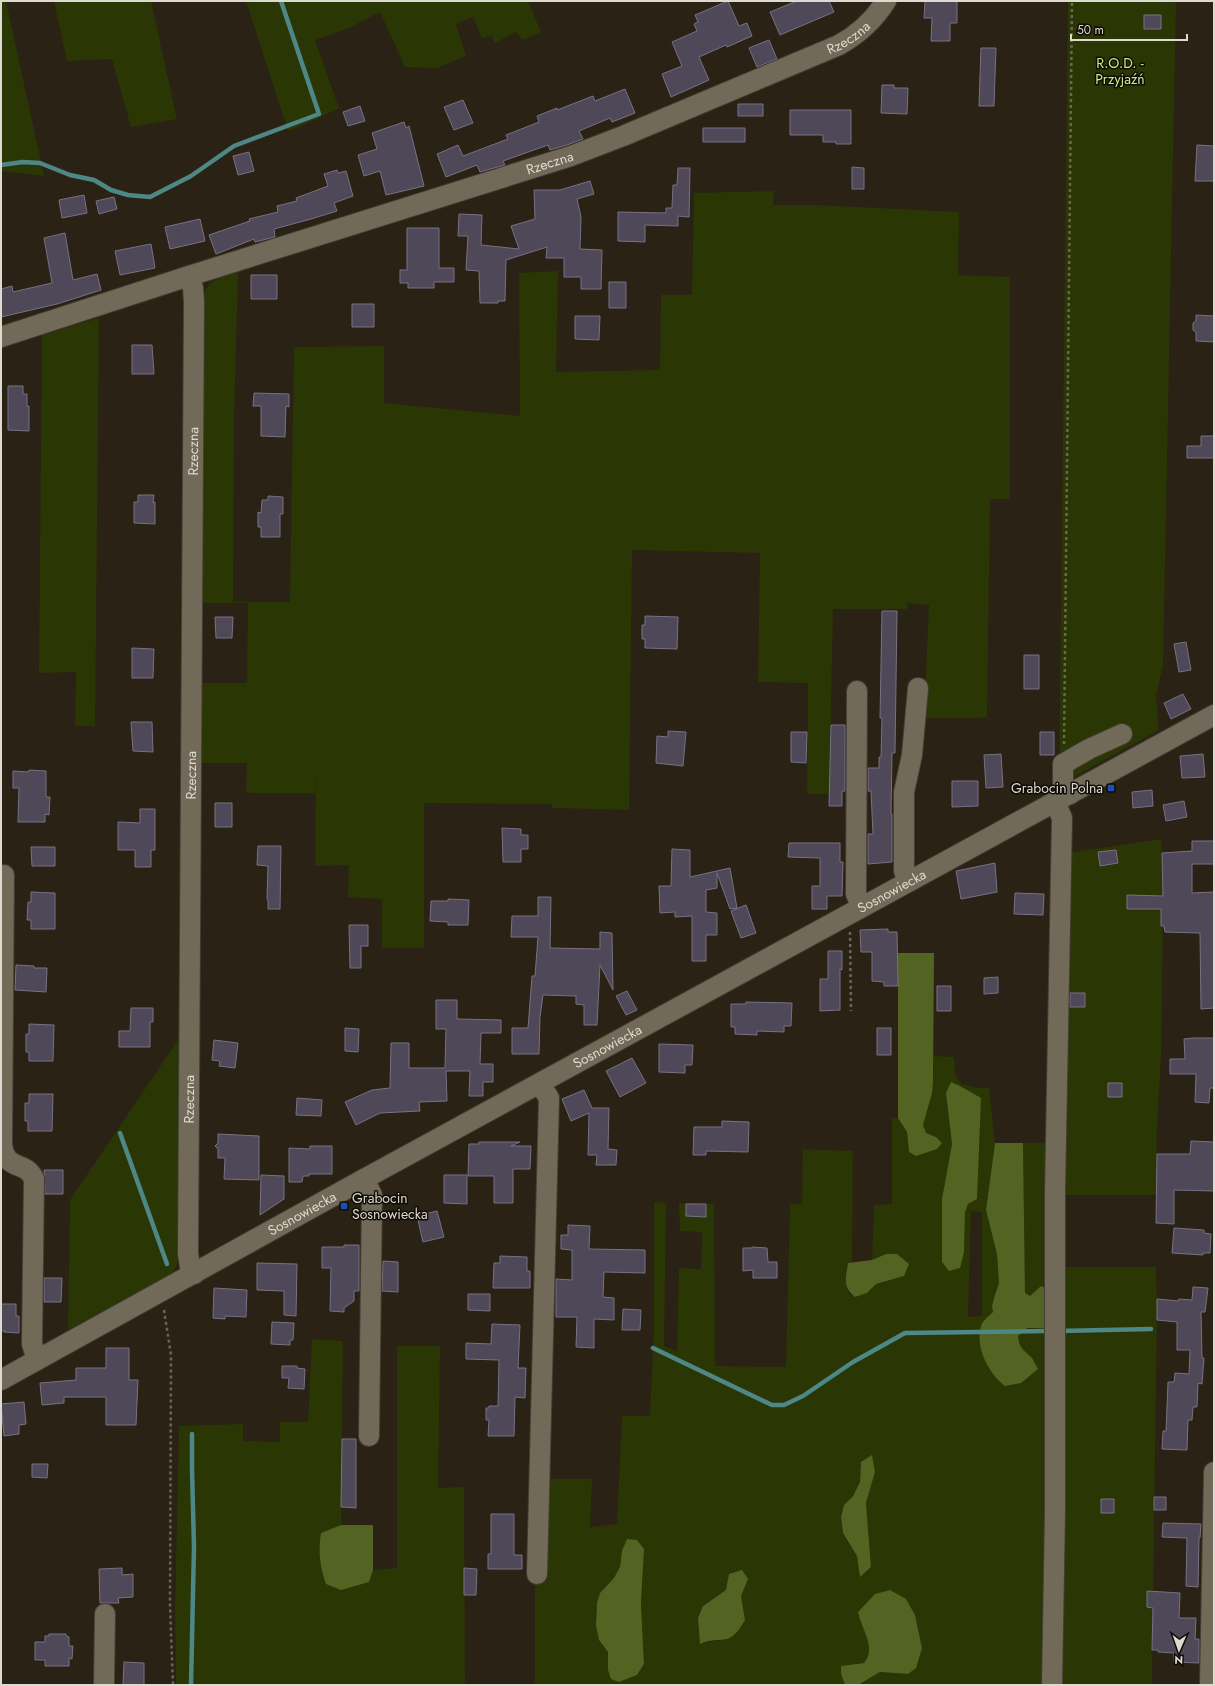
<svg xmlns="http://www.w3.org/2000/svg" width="1215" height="1686" font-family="Jost,sans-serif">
	<rect width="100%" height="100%" fill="#2a2214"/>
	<!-- green -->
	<path fill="#2b3605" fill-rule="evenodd" d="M1 1H6L44 176 1 171Z
		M54 1H151L177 119 131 127 112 59 67 61Z
		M246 1H528L541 32 522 40 516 32 495 43 491 35 482 39 473 17 456 24 466 56 437 68 405 67 380 12 349 28 315 40 339 108 315 120 288 131Z
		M1068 1H1176L1163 665 1156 696 1159 730 1059 785Z
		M774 191 773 205H816L959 212 958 275 1010 277V499H990L987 717 977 718H924L929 605 907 603V609H833L829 794H807L808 683 758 682 760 553 632 550 629 810 552 808V804L424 803V948H382V899L348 897 349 865 315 866 316 771 315 793H250L246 792 247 763H200V683H247L248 603H201L203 297C208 279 221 277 238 271L234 420 233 602H290L294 347 384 346V403L520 416 519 273 558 271 556 372 660 370 661 295H692L694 193Z
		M99 318 95 726H75L76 672 39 673 42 335Z
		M1161 839 1163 888 1162 1003 1161 1055 1157 1128 1156 1195H1060L1058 1267H1156L1157 1309 1152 1685H858L880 1672 908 1674 922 1648 915 1615 875 1594 858 1612C861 1629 877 1648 864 1663H856L843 1683 845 1685H535V1582L526 1570H544L547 1479H592L590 1527 617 1524 622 1416H650L654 1330V1202L666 1203 664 1346 677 1352 679 1268 701 1269 702 1232 680 1231 679 1203 714 1204 715 1366 786 1367 790 1204H802L803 1149 853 1151 852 1263 848 1264V1292L855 1297 867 1293 876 1284 904 1276 886 1254 872 1260 874 1205 892 1204V1117L898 1118 907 1132 909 1152 936 1137 926 1133 923 1125 934 1069 933 1056 954 1057 955 1074 961 1084 981 1088H989L995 1143 986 1210 997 1254 999 1283 995 1295 992 1306 993 1312 981 1325 1032 1358C1023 1352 1019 1347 1018 1336L1027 1328H1047L1030 1296 1025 1294 1023 1143H1054L1067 853ZM946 1093 978 1164 977 1199 968 1204 965 1212 964 1252 942 1262V1199L952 1144ZM971 1211 982 1212V1316L968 1317ZM861 1462 875 1472 866 1503 871 1567 860 1576 857 1556 843 1533 841 1517 844 1505 853 1496 860 1482ZM622 1551 643 1577 641 1604 644 1664 637 1675 619 1682 608 1670V1652L599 1640 596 1626 597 1603 600 1593 614 1578 620 1567ZM747 1579 741 1596 745 1620C729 1648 725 1636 700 1644V1630L703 1606 726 1590Z
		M184 1031 179 1260 173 1272 166 1277 68 1330 70 1200Z
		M312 1339 343 1341 341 1525 321 1534 369 1582 373 1570 397 1568V1346H440L438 1488 464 1487 465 1685H176L175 1614 179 1426 243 1424V1441L280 1442V1422H308Z"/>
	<!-- forest -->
	<path fill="#536322" d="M898 953H934L933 1081 932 1093 923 1125 926 1133 936 1137 942 1143 937 1149 916 1156 909 1152 907 1132 898 1118Z
		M951 1082 960 1086 981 1098 977 1199 968 1204 965 1212 964 1252 960 1268 949 1271 942 1262V1199L952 1144 946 1093Z
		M995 1143H1023L1025 1293 1030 1296 1041 1286 1048 1289 1047 1328H1027L1018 1336C1019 1347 1023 1350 1031 1357 1034 1360 1035 1365 1038 1369L1021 1383 1005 1386C988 1373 975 1347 981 1326 982 1321 989 1316 993 1312L992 1306 995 1295 999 1283 997 1254 986 1210Z
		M886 1254H897L909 1264 904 1276 876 1284 867 1293 855 1297C842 1287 846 1278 848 1263L872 1260Z
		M872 1455 875 1472 866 1503 871 1567 860 1577 857 1556 843 1533 841 1517 844 1505 853 1496 860 1482 861 1462Z
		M341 1525H373V1570L369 1582 341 1590 326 1584C320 1566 318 1552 321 1533Z
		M627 1539 637 1540 644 1549 641 1604 644 1664 637 1675 619 1682 611 1679 608 1670V1652L599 1640 596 1626 597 1603 600 1593 614 1578 620 1567 622 1551Z
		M742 1570 748 1579 741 1596 745 1620C728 1650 723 1634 700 1644L698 1618 703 1606 726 1590 729 1574Z
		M890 1590 906 1599 915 1615 922 1648 916 1668 908 1674 880 1672 858 1685H845L841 1674V1666L864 1663C877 1648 861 1629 858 1612L875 1594Z"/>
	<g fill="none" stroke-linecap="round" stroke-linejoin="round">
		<!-- stream -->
		<path stroke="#4d8786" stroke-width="4.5" d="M1 165 23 162 40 163 70 175 94 180 111 190 128 195 150 197 191 176 234 146 319 114 281 1
			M120 1133 167 1264
			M1059 1331 1151 1329
			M653 1348 772 1405H784L803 1396 853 1362 905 1333 1046 1331
			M191 1685 194 1547 192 1469V1434"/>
	</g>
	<!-- building -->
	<path fill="#4e4858" stroke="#787183" d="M728 1 739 26 747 23 752 36 727 47 726 45 699 57 709 80 671 97 662 74 682 66 672 42 697 31 694 24 698 22 695 15Z
		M797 1H829L834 12 780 35 770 12Z
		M925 1H957V23H950V41H931L932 18H924Z
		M1144 15H1161V29H1144Z
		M769 40 777 59 757 67 749 48Z
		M981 48H996L994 106H979Z
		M882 85H894V88H908L907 114 881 113Z
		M625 89 635 113 612 122 610 118 579 131 583 139 567 145 550 150 548 145 503 161 505 165 480 172 477 165 446 177 437 154 458 145 463 156 508 139 506 135 539 122 537 116 557 108V110L593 96 595 101Z
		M463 100 473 123 454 130 444 107Z
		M738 104H763V116H738Z
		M360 106 365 121 348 126 343 112Z
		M790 110H851V144H836V142H823V135H790Z
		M404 122 406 128 409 126 424 186 386 195 380 171 364 176 358 155 377 149 372 133Z
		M703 128H745V142H703Z
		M1197 145 1214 146V181H1195Z
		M249 152 254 171 238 175 233 156Z
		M852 167 864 168V189H852Z
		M678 168H690L689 217 678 216V226L645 225V242L618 241V212L666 213V208H672L673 185H677Z
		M337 170 338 173 346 171 353 196 334 203 337 211 311 219 274 229 275 237 255 242 254 239 216 254 209 235 250 221 249 219 278 212 277 206 297 201 296 198 328 186 324 174Z
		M590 181 594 194 577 199 581 217 580 249 602 250 601 289H581V277H564V258H546L547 247 506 260 505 301H498V303H480L479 271 466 270 468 236H458L459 214 482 215 481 245 519 249 511 226 535 219 534 190H560Z
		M84 195 87 213 62 218 59 200Z
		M114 197 117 209 99 214 96 201Z
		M200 219 205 241 170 249 165 227Z
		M407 228H439V268H454V282H434V288H408V283H400V270H407Z
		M65 233 73 280 97 274 101 290 57 304 1 317V289L12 286 13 292 52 283 44 238Z
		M151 244 155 268 120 275 115 251Z
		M251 275H277V299H251Z
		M609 282H626V308H609Z
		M352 304H374V327H352Z
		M1196 315 1214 316V342L1196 341V332L1193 330V323L1196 321Z
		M575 316H600L599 340 575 339Z
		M132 345H152L154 374H132Z
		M8 386H23V394H27V406H29V431L8 430Z
		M254 393 289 394V407L286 406 285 437 261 436V406H253Z
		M1201 436H1214V458H1187V446H1201Z
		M138 495H154L153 503 155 502V524L134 523V502H138Z
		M268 496 283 497V514H280V537H261V527H258V512L261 513 262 500H268Z
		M882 611H897L895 753H892L891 813 892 814V862L868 864V834H873L871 791H868V768H879V757H881L882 718H880Z
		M645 616 678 617 677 649 645 648V639H642V625H645Z
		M215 617H233L232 638H216Z
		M1186 642 1191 670 1179 672 1174 644Z
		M132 648 154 649 153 678H132Z
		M1024 655H1039V689H1024Z
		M1183 694 1191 709 1171 719 1164 703Z
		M131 722H152L153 752 133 751Z
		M831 725H845V791H842V806H829Z
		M668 731 686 732 683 766 656 763 657 736 668 737Z
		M791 732H807L806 763 791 762Z
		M1040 732H1054V755H1040Z
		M1001 754 1003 787 986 788 984 755Z
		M1203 754 1205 777 1182 778 1180 756Z
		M29 770 46 771V797H50L49 815 45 814V822H18L19 788H13V771L29 772Z
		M952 781H978V806L952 807Z
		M1152 790 1153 806 1133 808 1132 792Z
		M1184 801 1187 817 1166 821 1163 805Z
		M215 803H232V827H215Z
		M140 809H155V850H151V867H135V850H118V822L140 823Z
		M502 828 521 829V835H528V849H521V862H503Z
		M1192 841H1214V864H1192V893L1214 892V1008L1201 1009 1200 933 1165 932 1164 926H1161V909H1127V895L1163 896 1162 853 1192 851Z
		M789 843H840V862H843L842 896H827V909H812V886H820V858L788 857Z
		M258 846H281L280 909H268V900L267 899 268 866 257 865Z
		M31 847H55V866H32Z
		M672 849 690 850V877L730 868 737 908 730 909 717 873V888L706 890V912L717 913V935H706V961H692V916L675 917V912L660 913 659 886H671Z
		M1116 850 1118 863 1100 866 1098 852Z
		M995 863 997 892 961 899 956 871Z
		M31 892 55 893V929H31V920H27L28 902H31Z
		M1015 893 1044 894 1043 915 1014 914Z
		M538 897H551L550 948 600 949V932L612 933 613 990 600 965 597 1025H584V1005L576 1004V996L543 995 540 1017 539 1054H512V1028H528L532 976H535L538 937H511L512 916H538Z
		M448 899 469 900 468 925H448V922L430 921 431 901H448Z
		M746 905 756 933 741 938 731 911Z
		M349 925H368V946H361V968H350Z
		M888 929V932H897L898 986H884V982L872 981V952H861L860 930Z
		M828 951H842V970L840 969V1010L820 1011V979H828Z
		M16 965 34 966V968H47L46 992 15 990Z
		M998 977V993L984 994V978Z
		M937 986H951V1011H937Z
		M627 991 637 1010 626 1015 616 996Z
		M1070 993H1085V1007H1070Z
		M436 1000H457V1019L501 1020V1033H481L480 1064H493V1082H483V1096H469L470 1071H446L447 1101 419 1102 420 1111 380 1113 356 1125 345 1102 372 1090 390 1088 391 1043H409V1068H445L446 1029H436Z
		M746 1002 792 1003 791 1026H784V1032L757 1031V1035L735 1034V1027H731V1004H746Z
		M131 1008H153V1022H150V1047H119V1031H130Z
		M29 1024 54 1025 53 1061H29V1052H26V1034H29Z
		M345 1028 359 1029 358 1052 345 1051Z
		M877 1028H891V1055H877Z
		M1193 1038H1214V1088H1210L1209 1103 1195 1102 1196 1074H1170V1059H1185L1184 1039Z
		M214 1040 238 1043 235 1068 219 1066 220 1061 212 1060Z
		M659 1044 693 1045 692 1065H685V1073L659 1072Z
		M632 1058 646 1083 620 1097 606 1071Z
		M1108 1083H1122V1097H1108Z
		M584 1090 592 1108H609L608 1149 617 1150 616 1165H596L597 1155H588L589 1113 571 1121 562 1099Z
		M29 1094H53L52 1131H28V1121H25V1103H29Z
		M297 1098 322 1100 321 1116 296 1115Z
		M722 1121 749 1122 748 1152 706 1151V1155H693L694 1127H722Z
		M218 1134 259 1136V1180L224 1179 225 1158H218V1149L215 1146 218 1143Z
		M1191 1141 1214 1142V1191L1174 1190V1224L1156 1223 1157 1154H1190Z
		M479 1142H520L511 1146H531L530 1169H513V1203H494V1176H468L469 1144H479Z
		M310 1146H332V1174H309V1176H303L302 1182H289V1148L310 1149Z
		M44 1170H63V1194H45Z
		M261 1175 284 1176V1199L260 1215Z
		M444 1175H467V1204L444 1203Z
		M686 1204H706V1217L686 1216Z
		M437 1211 444 1237 423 1242 417 1216Z
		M568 1225 590 1226 589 1249 645 1250V1273L604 1272 603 1297 614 1298V1320L594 1319V1348L576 1347 577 1317H556V1279L572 1280V1250L561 1249V1235H568Z
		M1174 1228 1204 1230V1233L1211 1234 1210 1253H1203V1255L1172 1253Z
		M344 1245H359V1291H354V1301L344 1308V1312L330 1311 331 1268H322V1247H344Z
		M753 1247 767 1248 768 1262H777V1278H753V1270L743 1271V1248H751Z
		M500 1256 527 1257V1271H530V1288H493L494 1263H500Z
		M383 1261 398 1262V1292L382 1291Z
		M257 1263 297 1264 296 1316 284 1315V1291L257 1290Z
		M44 1278H62L61 1302H44Z
		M1193 1287 1208 1288 1205 1312H1201L1202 1358H1204L1202 1384 1198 1383 1197 1407H1193L1192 1420H1188L1187 1450 1162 1449 1163 1431H1166L1168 1382H1174L1175 1373 1189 1374 1190 1350H1177V1322L1157 1320V1299L1178 1301 1179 1299 1192 1300Z
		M214 1288 247 1290 246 1317 225 1316V1319L213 1318Z
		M468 1294H490V1311L468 1310Z
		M1 1304H16V1316H19V1333L4 1332 5 1331H1Z
		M623 1309 641 1310 640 1330H622Z
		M272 1322 294 1323 293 1340H290V1345L271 1344Z
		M492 1324 520 1325 518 1368H526L525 1398 515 1397 514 1436H488L489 1420H486V1408H489V1406H498L499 1360 466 1359V1343L491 1344Z
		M106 1348H129V1380H138L136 1425H106V1397H64V1403L42 1405 40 1383 76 1380V1368H106Z
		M282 1366H297V1368L305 1369 304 1389 288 1388 289 1378H282Z
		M24 1402 26 1424 19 1425V1434L4 1436 1 1404Z
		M342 1439H356V1508L341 1507Z
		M32 1464H48L47 1478 32 1477Z
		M1154 1497H1166V1510H1154Z
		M1101 1499H1114V1513H1101Z
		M491 1514H514V1555H522V1569H488V1554H491Z
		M1163 1523 1201 1524 1200 1538H1199L1198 1587 1186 1586 1187 1538 1162 1537Z
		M122 1568V1575L133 1574V1597L118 1598 119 1603H100L99 1569Z
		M464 1568 477 1569 476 1595H464Z
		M1147 1591 1180 1593 1179 1618H1196L1195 1639H1199V1663L1174 1662V1653L1158 1652V1650H1152L1153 1608 1147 1607Z
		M49 1634H66V1636L69 1637V1646H73L72 1659 69 1658V1666H45V1660H35V1642H45V1636H49Z
		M124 1662 144 1663V1685H123Z"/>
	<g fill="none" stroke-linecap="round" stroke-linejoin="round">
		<defs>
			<g id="minor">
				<path d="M1 337 189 276"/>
				<path d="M857 691 856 894 862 907"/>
				<path d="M1070 794 1063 783V764L1089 749 1122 734"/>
				<path d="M4 875 2 1144C6 1173 25 1159 34 1179L32 1344 37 1360"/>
				<path d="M909 881 904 871V792L912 755 918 688"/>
				<path d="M364 1179 372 1195 369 1436"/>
				<path id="s1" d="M194 1274 190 1267 188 1254 194 302 193 288 189 276 571 156 623 136 839 45C859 34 874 20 886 1"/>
				<path id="s2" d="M1 1380 364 1179 1214 715"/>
				<path d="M537 1574 549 1098 540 1084"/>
				<path d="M104 1685 105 1614"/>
				<path d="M1052 1685 1055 1511V1191L1062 818 1055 802"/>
				<path d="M1210 1685 1214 1472"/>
			</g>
		</defs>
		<!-- minor casing -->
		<use href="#minor" stroke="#433d33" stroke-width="22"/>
		<!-- path -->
		<path stroke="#6b6558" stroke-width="2.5" stroke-dasharray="3 3" stroke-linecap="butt" d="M1064 744 1072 1
			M850 932 851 1011
			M164 1310 171 1355 170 1605 173 1685"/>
		<!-- minor -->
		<use href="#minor" stroke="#726a59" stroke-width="20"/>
	</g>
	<!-- markers -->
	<g fill="#1a4fb4" stroke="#0f0c06" stroke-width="1.5">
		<rect x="1107" y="784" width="8" height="8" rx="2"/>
		<rect x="340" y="1202" width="8" height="8" rx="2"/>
	</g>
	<g text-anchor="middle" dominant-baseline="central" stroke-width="3" stroke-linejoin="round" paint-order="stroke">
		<!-- street labels -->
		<g font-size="14" fill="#dedad0" stroke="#0f0c06">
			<text stroke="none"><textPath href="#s1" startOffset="1702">Rzeczna</textPath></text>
			<text stroke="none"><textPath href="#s1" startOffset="1378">Rzeczna</textPath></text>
			<text stroke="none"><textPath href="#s1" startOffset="824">Rzeczna</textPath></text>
			<text stroke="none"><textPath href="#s1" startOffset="500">Rzeczna</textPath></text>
			<text stroke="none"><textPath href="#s2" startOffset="1016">Sosnowiecka</textPath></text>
			<text stroke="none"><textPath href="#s2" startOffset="692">Sosnowiecka</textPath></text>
			<text stroke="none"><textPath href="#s1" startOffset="176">Rzeczna</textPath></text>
			<text stroke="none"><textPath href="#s2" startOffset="344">Sosnowiecka</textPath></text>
		</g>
		<!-- park labels -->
		<g font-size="14" fill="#cee98c" stroke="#0f0c06">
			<text x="1120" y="63">R.O.D. -<tspan x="1120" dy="16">Przyjaźń</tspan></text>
		</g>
		<!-- poi labels -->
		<g font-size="14" fill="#dedad0" stroke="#0f0c06" text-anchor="end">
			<text x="1103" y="788">Grabocin Polna</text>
			<text x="352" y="1198" text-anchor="start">Grabocin<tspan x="352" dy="16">Sosnowiecka</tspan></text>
		</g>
	</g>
	<!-- border -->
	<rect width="1215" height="1686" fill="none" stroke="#dedad0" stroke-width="4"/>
	<!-- north arrow -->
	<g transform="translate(1179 1650) rotate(182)" stroke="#0f0c06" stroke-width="3" paint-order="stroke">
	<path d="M0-3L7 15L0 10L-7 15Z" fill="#dedad0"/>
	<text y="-6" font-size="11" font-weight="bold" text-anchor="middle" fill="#dedad0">N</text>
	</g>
	<!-- scale -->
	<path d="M1071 34v6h116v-6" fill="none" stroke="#dedad0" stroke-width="2"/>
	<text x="1077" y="34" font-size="12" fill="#dedad0" stroke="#0f0c06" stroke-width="3" paint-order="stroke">50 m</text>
</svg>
